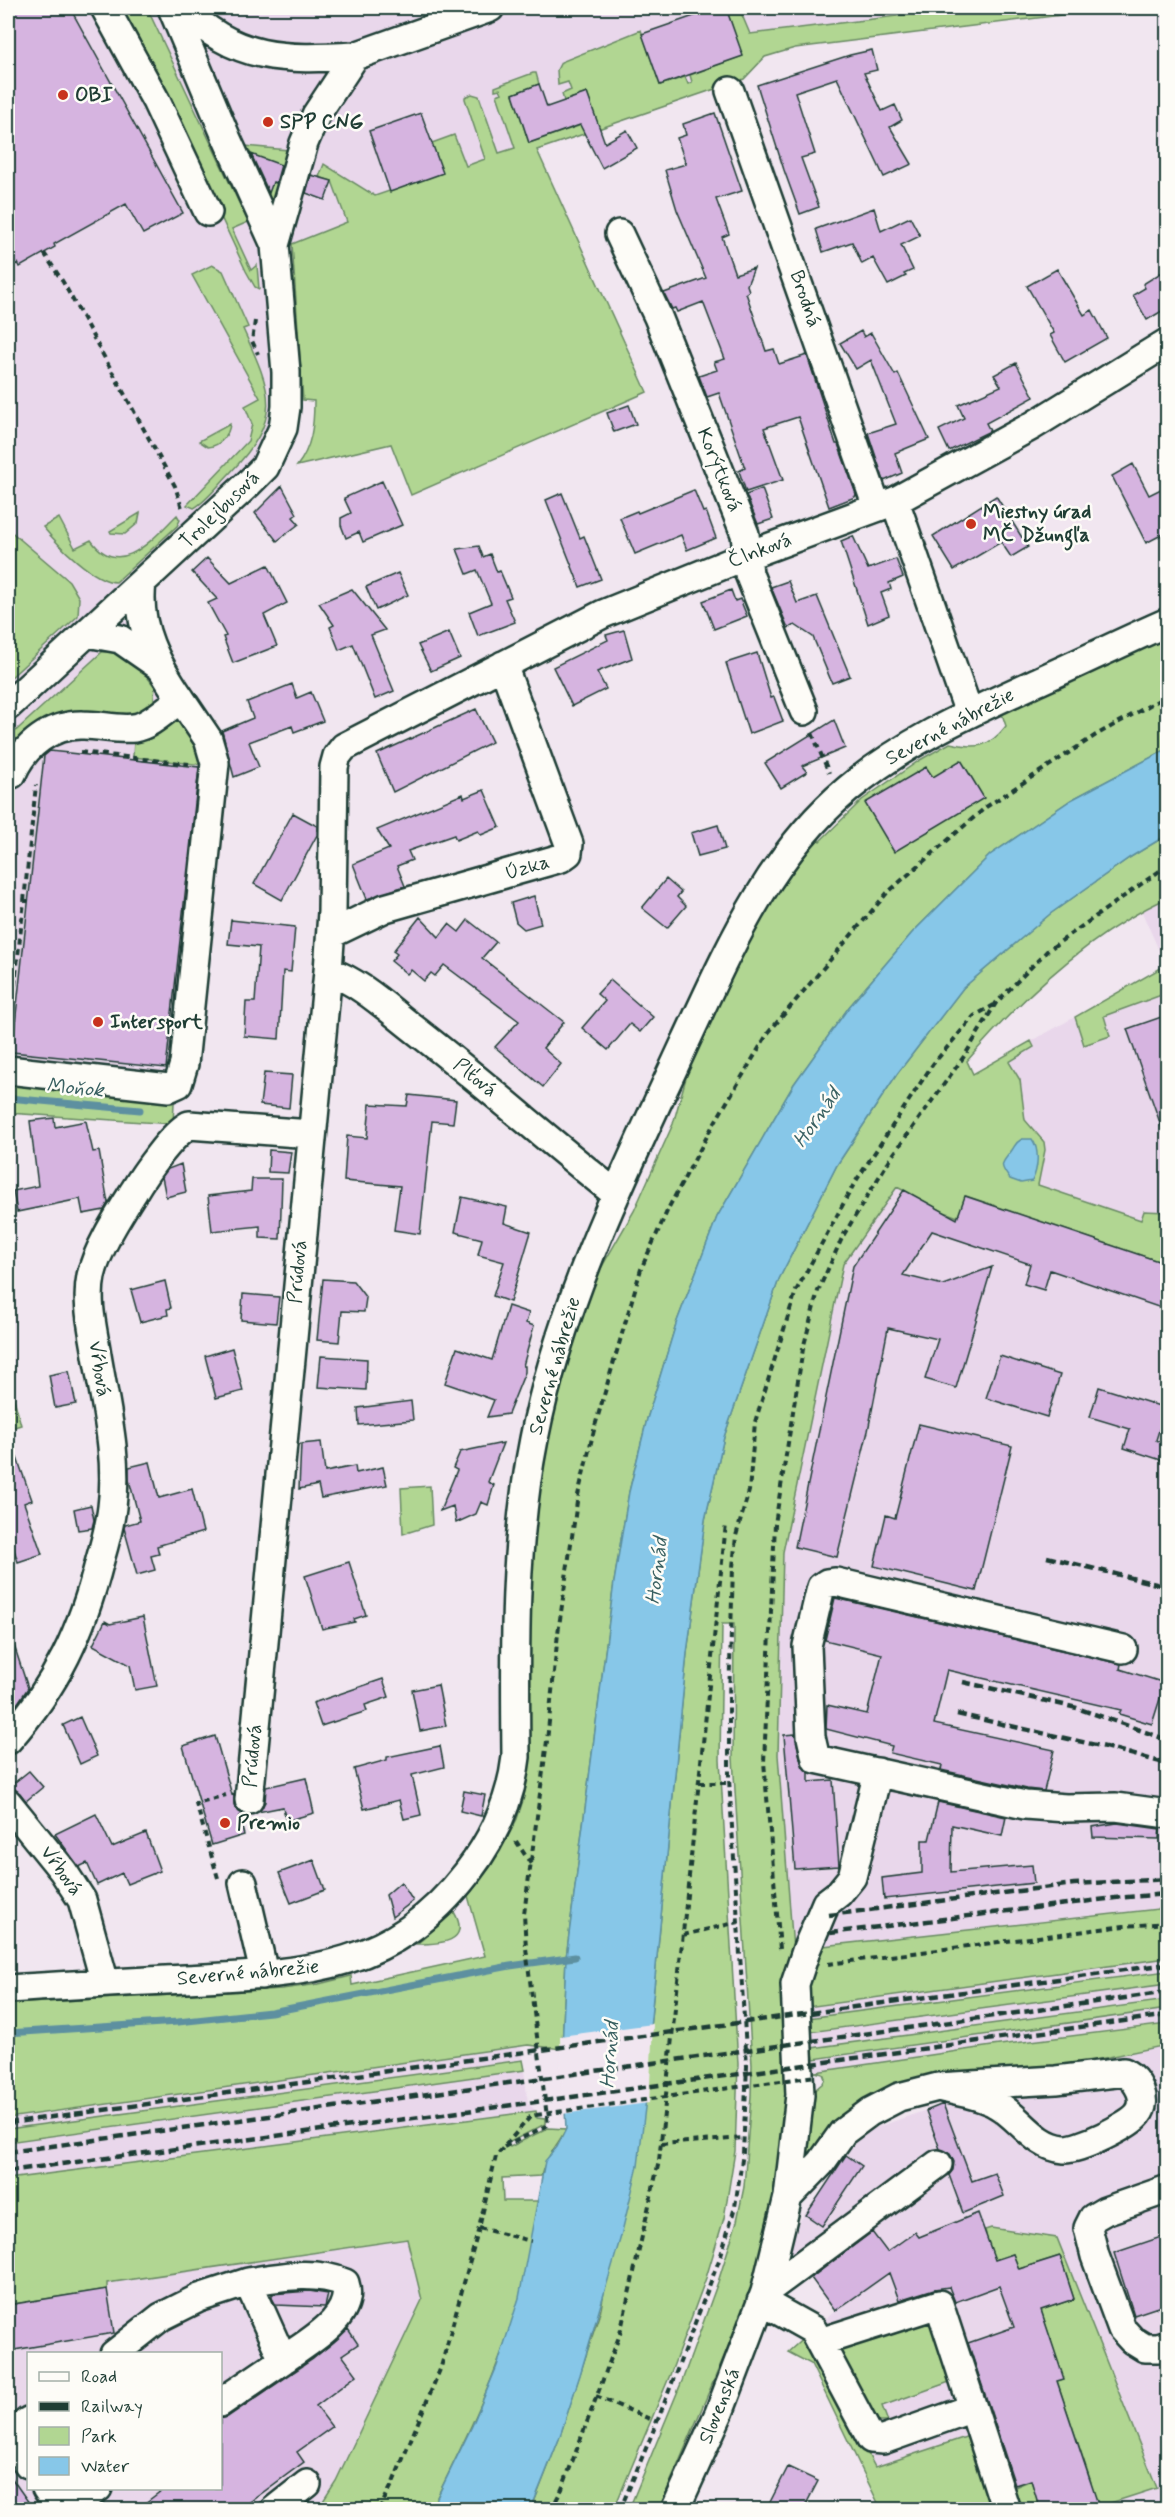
<svg xmlns="http://www.w3.org/2000/svg" width="1175" height="2517" font-family="Mynerve,sans-serif">
	<rect width="100%" height="100%" fill="#f1e6f0"/>
	<filter id="ink" filterUnits="userSpaceOnUse"><feTurbulence type="fractalNoise" baseFrequency=".0167" numOctaves="2"/><feDisplacementMap in="SourceGraphic" scale="12" xChannelSelector="R" yChannelSelector="G"/><feConvolveMatrix kernelMatrix="1 2 1 2 8 2 1 2 1" color-interpolation-filters="sRGB"/></filter>
	<g filter="url(#ink)">
		<!-- built -->
		<path fill="#e9d7eb" fill-rule="evenodd" d="M8 8H1118L810 45 781 52 765 57 744 79 536 151 292 244 275 245 283 428 116 607 208 739 182 1075 8 1070Z
			M1167 898V1908L793 1950 778 1755 783 1552 843 1264 973 1074 1166 966 1141 910Z
			M1167 1958V2024L992 2046 815 2072 807 2007Z
			M1167 2045V2509H881L811 2364 788 2352 835 2311 784 2243 863 2132 944 2104 938 2087 1012 2070 1075 2064Z
			M521 2046 528 2103 536 2111 8 2179V2118Z
			M407 2239 422 2300 336 2481 318 2509 8 2510V2301L106 2283ZM28 2354H220V2488H28Z"/>
		<!-- green -->
		<path fill="#b1d692" stroke="#688a63" stroke-width="1.5" d="M116 8H147L248 222 232 229 251 270 257 265 259 289 255 287 246 271 189 148Z
			M726 8H739L750 34 962 8H1118L795 48 765 57 744 79 537 150 647 392 411 495 391 444 297 466C312 447 314 425 314 401L303 400 292 244 347 222 332 181 319 177 324 164 375 196 442 173 432 143 454 135 466 166 485 159 465 99V97L472 94 479 96 499 153 515 148 497 95 502 93 500 89 495 90V87L533 73H536L539 84 513 94 529 143 596 120 587 93 564 101 562 94 571 90 568 82 558 85 557 70 561 62 641 30 660 85 685 77 688 84 692 82 690 75 742 56Z
			M245 146 288 150 271 212 242 147Z
			M212 265 223 271 248 327 243 329C273 394 283 418 230 473 219 484 207 501 194 508L187 505 248 441 252 424 245 406 260 398 192 275Z
			M230 424C229 435 220 446 208 447L199 441Z
			M140 513 138 523 125 534 111 533 110 531Z
			M177 515 180 520 177 526 116 582C94 582 57 544 43 527L59 518 75 548 91 540C120 581 154 537 177 515Z
			M8 529 69 581 79 598 78 616 8 680Z
			M1167 638V749L1071 800 990 855 912 933 849 1007 794 1084 717 1217 676 1324 647 1419 629 1492 614 1582 566 1958 562 2049 528 2045 8 2118V2004L282 1989 319 1984 351 1976 352 1985 485 1956 468 1896 490 1867 506 1840 517 1819 524 1797 530 1731V1627L534 1528 549 1437 564 1373 584 1306 597 1275 634 1211 673 1124 691 1060 765 884 807 830 820 841 862 800 920 760 950 743C976 749 989 748 1006 726L1002 714Z
			M102 652H113L126 660 131 656 155 687 153 708 8 758V738Z
			M172 716C191 723 200 747 203 765L133 757 134 740Z
			M1167 835V898C1090 934 1022 997 967 1061L973 1074 1031 1041 1034 1047 1009 1062 1020 1080 1025 1120 1044 1142 1045 1150 1038 1185 1141 1220 1144 1211 1167 1212V1264L966 1196 958 1217 944 1212 897 1187 843 1264 783 1552 778 1755 793 1949 791 2128 754 2286 659 2509H629L682 2381 718 2282 737 2221 744 2187 751 2096 752 2065 733 1758 734 1624H722L720 1760 738 2064 735 2151 724 2218 706 2278 670 2375 614 2509 531 2510 559 2439 601 2309 649 2038 687 1653 705 1520 724 1437 779 1279 837 1165 897 1074 963 988 1050 914 1129 858Z
			M1166 965 1167 993 1104 1016 1110 1036 1084 1045 1075 1017Z
			M8 1079 171 1096 174 1103 173 1124 8 1113Z
			M8 1376 21 1425 8 1429Z
			M430 1486 432 1525 403 1534 401 1488Z
			M1167 1908V1958L807 2007 800 1983 814 1947Z
			M454 1912C472 1943 439 1944 417 1944Z
			M1167 1971V1984L810 2032 808 2018Z
			M1167 2000V2009L814 2059 812 2048Z
			M1167 2024V2045L1075 2064 1012 2070 936 2081 803 2168 810 2094 823 2083 825 2079 823 2074 815 2072 992 2046Z
			M523 2060 525 2070 8 2142V2129Z
			M536 2111 537 2118 545 2119V2124L508 2143 510 2147 548 2128 566 2129C557 2146 545 2158 541 2176L502 2178 503 2201H538C533 2233 528 2267 519 2299 498 2373 465 2441 431 2509H318L336 2481 422 2300 407 2239 107 2283V2289L8 2305V2179Z
			M991 2228 1057 2238 1157 2488 1092 2509H1013L1010 2489 1031 2480 1038 2501 1091 2482 1057 2381 1063 2379 1041 2310 1074 2299 1060 2256 1019 2269 1013 2254 946 2277 937 2254 986 2234 985 2230Z
			M938 2318 955 2380 882 2406 888 2422H876L835 2353 838 2346Z
			M805 2337 875 2467 975 2434 1001 2509H881L811 2364 788 2352Z"/>
		<!-- water -->
		<path fill="#87c7e8" stroke="#5d90a0" stroke-width="1.5" d="M1167 749V835L1129 858 1050 914 963 988 897 1074 837 1165 779 1279 724 1437 705 1520 687 1653 649 2038 647 2091 638 2166 621 2236 580 2375 559 2439 531 2509 431 2510 472 2426 497 2366 519 2298 545 2161 557 2147 566 2129 562 2049 566 1958 614 1582 629 1492 647 1419 676 1324 717 1217 794 1084 849 1007 912 933 990 855 1071 800Z
			M1022 1139H1032C1040 1150 1038 1169 1032 1181L1021 1183 1010 1179C997 1163 1003 1163 1012 1150 1016 1144 1015 1143 1022 1139Z"/>
		<!-- pier -->
		<path fill="#f1e6f0" d="M653 2024 649 2103 562 2114 560 2036Z"/>
		<g fill="none" stroke-linecap="round" stroke-linejoin="round">
			<!-- stream -->
			<path stroke="#5d90a0" stroke-width="7" d="M8 1098 140 1110
				M8 2033 178 2022 271 2012 510 1966 575 1957"/>
		</g>
		<!-- building -->
		<path fill="#d6b4e0" stroke="#1f3d34" stroke-width="1.5" d="M8 8H70L183 213 143 234 126 204 54 244 55 247 20 267 18 263 8 269Z
			M717 8H726L743 56 660 85 642 34Z
			M872 50 877 70 864 73 882 111 895 105 902 120 890 127 912 164 884 177 837 78 795 92 815 154 801 158 819 207 800 214 784 170 757 85 850 55Z
			M539 84 547 107 587 93 605 143 627 130 637 148 602 168 580 125 529 143 513 94Z
			M421 113 443 173 390 192 369 131Z
			M715 113 742 191 716 199 729 234 722 237 735 274 754 268 747 285 749 291 746 293 766 351 774 349 779 364 807 355 836 444H838L856 494 855 497 829 507 798 417 764 428 783 480 746 492 739 471 745 468 719 393 707 397 699 376 717 370 714 362 725 359 703 302 677 312 675 308 672 309 664 293 706 278 677 210 665 170 686 164 677 138 686 135 683 124Z
			M251 154 281 165 276 183 273 182 269 193Z
			M311 175 332 181 325 200 306 193Z
			M874 208 881 231 910 217 920 236 901 245 913 270 904 274 906 276 888 285 873 258 862 264 852 242 823 252 816 229Z
			M1057 269 1084 315 1092 310 1107 338 1065 362 1050 335 1054 333 1027 286Z
			M1167 269V308L1147 320 1133 295 1145 288 1143 284Z
			M861 331 864 337 871 333 895 375 898 373 929 439 895 453 902 473 884 481 868 433 896 424 871 360 856 369 840 343Z
			M1016 363 1034 397 986 423 990 431 949 451 939 430 964 418 958 405 1001 386 994 375Z
			M629 405 636 424 614 432 607 413Z
			M1133 464 1149 495 1167 486V532L1146 543 1112 476Z
			M382 481 402 525 363 542 359 532 346 538 341 525V518L351 513 344 498Z
			M282 486 297 514 293 517 299 524 277 541 255 513Z
			M762 489 773 519 758 524 746 495Z
			M694 490 703 512 706 511 716 538 687 550 681 535 635 554 620 518 637 511 638 513Z
			M562 493 580 538 584 536 601 579 580 587 546 500Z
			M996 496 1028 547 1011 557 1001 542 954 570 933 536Z
			M853 536 868 569 896 559 903 577 889 583 891 589 881 593 889 615 868 624 841 541Z
			M479 546 483 557 490 554 497 572 500 571 511 597 505 599 515 622 478 636 469 612 491 603 477 570 467 574 457 549Z
			M207 558 231 583 268 565 287 603 264 615 277 646 233 663 223 637 226 636 208 603 217 599 192 572Z
			M398 573 408 595 376 610 366 587Z
			M788 581 797 603 817 596 850 676 832 683 813 637 795 625 788 628 771 587Z
			M352 589 385 630 371 635 394 691 375 699 353 644 339 650 330 627 334 625 319 603Z
			M731 590 735 601 740 599 747 616 714 629 703 601Z
			M624 630 632 658 597 672 606 689 572 706 553 667 608 640 606 635Z
			M449 632 460 658 431 671 418 645Z
			M757 653 771 698 774 697 783 721 749 734 726 663Z
			M292 684 297 698 311 692 323 721 294 732 292 726 249 742 259 767 234 777 222 731 253 718 247 702Z
			M476 709 492 742 393 792 377 754Z
			M834 720 845 748 802 766 807 772 781 788 765 763Z
			M50 751 199 767 166 1068 12 1052 44 756Z
			M961 760 984 798 894 852 865 803 926 767 933 777Z
			M484 790 500 827 481 835 478 831 456 840 454 835 408 851 412 860 397 866 405 886 367 899 353 864 389 849 377 830 463 794 464 798Z
			M293 813 317 826V835L282 900 254 884Z
			M718 825 725 849 698 856 691 833Z
			M666 879 681 892 677 897 686 906 667 928 642 908Z
			M534 896 541 924 524 929 516 922 511 903Z
			M420 917 439 937 449 924 459 932 468 920 496 942 482 958 564 1022 543 1048 561 1064 543 1087 495 1047 519 1021 444 965 435 976 431 973 424 981 411 970 407 974 391 961 397 954 393 951Z
			M231 920 295 927 291 972 283 971 279 1039 244 1036 246 1002H255L259 947 228 944Z
			M610 980 653 1017 640 1032 630 1024 608 1050 582 1028 605 1001 597 994Z
			M1167 1015V1136L1165 1137 1127 1029Z
			M264 1073 292 1075 289 1108 260 1105Z
			M409 1095 456 1100 453 1123 432 1121 420 1234 394 1230 400 1186 344 1181 347 1136 367 1138 370 1104 407 1106Z
			M54 1118 55 1127 86 1121 93 1152 99 1151 108 1203 104 1210 83 1214 80 1199 17 1212 13 1191 38 1186 30 1121Z
			M269 1150 291 1152 288 1173 268 1172Z
			M181 1164 186 1192 166 1197 162 1177 168 1169Z
			M252 1179H282L280 1239 260 1238V1226L212 1231 208 1196 251 1191Z
			M904 1190 957 1219 965 1196 1167 1264V1310L1050 1270 1044 1290 1024 1284 1030 1264 932 1231 903 1275 943 1285 992 1267 956 1388 925 1379 938 1339 888 1328 868 1431 837 1557 795 1547 853 1266Z
			M462 1197 507 1207 504 1223 531 1232 510 1302 493 1296 504 1262 478 1255 482 1239 455 1232Z
			M323 1279 353 1281 366 1298 364 1312 342 1311 339 1342 317 1340Z
			M165 1281 171 1308 167 1309 168 1315 140 1322 131 1290Z
			M243 1294 279 1297 276 1323 241 1320Z
			M508 1306 529 1313 526 1323 534 1326 523 1366H525V1372L508 1414 487 1417 494 1400 445 1383 457 1348 492 1360Z
			M232 1348 243 1391 216 1398 205 1356Z
			M321 1356 367 1359 366 1390 318 1387Z
			M1000 1356 1060 1375 1047 1417 986 1398Z
			M69 1371 76 1404 55 1408 49 1375Z
			M1099 1387 1166 1408 1156 1440 1167 1444V1462L1124 1448 1130 1429 1090 1417Z
			M411 1401 413 1420 359 1425 358 1408Z
			M919 1424 1012 1446 976 1591 874 1566 886 1515 895 1518Z
			M8 1438H10L32 1500 24 1503 42 1554 18 1562 8 1531Z
			M321 1442 325 1472 355 1466 356 1473 383 1467 387 1485 321 1498 318 1485 299 1489 301 1444Z
			M503 1443 488 1482 494 1485 488 1505 481 1502 476 1514 456 1523 453 1506 440 1511 457 1470 453 1468 460 1452Z
			M150 1462 159 1498 192 1489 203 1532 157 1546 159 1554 151 1556 155 1570 137 1575 124 1528 125 1525 140 1521 129 1480V1467Z
			M91 1505 94 1520 92 1528 78 1530 74 1509Z
			M349 1562 366 1615 354 1619 355 1622 322 1629 305 1576Z
			M835 1598 1121 1664 1120 1669 1165 1683 1152 1724 1119 1714 1121 1710 947 1670 934 1724 1054 1750 1044 1791 1027 1789 941 1770 942 1765 890 1753 892 1746 826 1729 827 1705 867 1714 882 1654 825 1640Z
			M143 1617 157 1686 135 1690 130 1665 93 1645 105 1621 110 1624Z
			M11 1636 28 1688 13 1710 8 1704V1637Z
			M383 1679 389 1697 365 1705 367 1711 321 1726 313 1703Z
			M438 1685 446 1726 420 1731 412 1690Z
			M80 1717 97 1756 80 1764 63 1725Z
			M795 1734 801 1762 809 1772V1782L833 1780 839 1866 795 1869 784 1735Z
			M215 1736 232 1795 234 1794V1806L239 1812 245 1815 239 1816 244 1835 212 1845 183 1746Z
			M440 1746 444 1767 412 1775 421 1815 404 1819 399 1800 364 1809 354 1769 387 1760V1757Z
			M29 1771 43 1787 26 1801 20 1793 9 1787Z
			M306 1778 314 1813 286 1821 283 1807 258 1812 265 1802 266 1787Z
			M464 1791 485 1795 481 1816 460 1811Z
			M938 1802 1006 1817 1002 1836 952 1825 951 1872 1032 1865 1034 1883 884 1899 882 1878 922 1873V1840H929Z
			M96 1814 112 1847 146 1833 160 1871 127 1884 122 1873 97 1885 87 1863 79 1867 55 1834Z
			M1117 1823 1160 1829 1159 1839 1093 1837 1092 1827Z
			M314 1860 325 1890 291 1903 279 1873Z
			M401 1882 413 1901 392 1917 386 1895Z
			M943 2104 972 2181 995 2173 1004 2196 963 2213 949 2175 953 2170 954 2162 950 2154 940 2149 926 2111Z
			M846 2155 862 2166 822 2226 806 2215Z
			M978 2213 995 2260 1013 2254 1019 2269 1060 2256 1074 2299 1041 2310 1064 2379 1057 2381 1100 2510H1040L1031 2480 1015 2485 968 2343 1014 2327 999 2286 955 2302 949 2287 934 2289 899 2300 889 2273 835 2311 811 2278 872 2232 887 2252 915 2232 919 2237Z
			M1167 2235V2304L1134 2315 1114 2253Z
			M107 2289 114 2333 8 2351V2305Z
			M309 2291 328 2294 325 2307 276 2305 272 2298V2294Z
			M348 2329 358 2344 342 2355 357 2375 316 2406 332 2427 297 2452 304 2462 239 2510H136L165 2488H220V2419L229 2416 313 2359Z
			M788 2467 818 2481 803 2510H766Z
			M8 2473 34 2510H8Z"/>
		<g fill="none" stroke-linecap="round" stroke-linejoin="round">
			<defs>
				<path id="minor" d="M105 8 156 101 208 212
					M172 8 227 139 275 245
					M183 8C235 61 285 60 355 56
					M730 91 877 507
					M619 234 658 317 745 534 749 574 804 711
					M895 501 969 713
					M142 583C136 627 157 664 181 699
					M87 633 120 639 159 666
					M8 706 249 483 265 467 283 428 286 407V372L275 245 304 143 316 115 355 56 490 8
					M331 934 385 908 561 858 568 853 569 844 503 665
					M328 971C362 983 389 1010 418 1032 485 1084 549 1141 616 1194
					M8 1070 169 1088 178 1084 184 1064 215 763 208 739 181 699C167 708 150 726 134 728 118 730 100 725 83 725 52 724 24 745 12 774
					M1123 1649 836 1582 827 1583 821 1587 807 1646 811 1737 816 1759 1025 1805 1066 1808 1116 1807 1168 1814
					M8 1740C57 1685 82 1631 100 1560 105 1543 110 1525 112 1507 119 1455 104 1400 96 1349 92 1325 86 1301 91 1276 97 1249 119 1215 134 1191 144 1174 172 1134 189 1125L311 1134
					M249 1800 328 971 332 912 334 767 337 756 344 747 603 614 746 556 895 501 1032 426 1168 342
					M8 1803 63 1871 82 1900 105 1983
					M243 1883 261 1960V1975
					M8 1989C67 1985 126 1982 185 1979 301 1973 390 1973 467 1873 494 1838 511 1801 516 1757 515 1651 513 1544 534 1439 561 1300 626 1171 685 1043 728 951 768 856 848 789 905 741 972 712 1039 681 1082 662 1124 641 1168 622
					M1168 2189 1105 2211 1093 2218 1088 2228 1095 2256 1122 2329 1132 2340 1145 2348H1158L1168 2345
					M788 2197 821 2163 843 2132 870 2112 899 2097 938 2087 1056 2080 1124 2072C1138 2080 1149 2100 1138 2114 1129 2126 1079 2150 1064 2149 1035 2147 1019 2116 996 2104 979 2094 957 2092 938 2087
					M248 2282C281 2277 314 2270 345 2283 356 2318 306 2343 283 2360
					M765 2292 938 2164
					M761 2301 813 2330 871 2439 883 2440 973 2408 939 2304 820 2342
					M114 2354 161 2317 199 2298 248 2282 283 2360 220 2403
					M973 2408 1006 2510
					M28 2421 9 2436 28 2464
					M46 2488 50 2494 78 2503
					M78 2503 98 2488
					M274 2510 307 2484
					M675 2510 719 2413 765 2292 788 2197 800 2095 795 1984 807 1948 826 1903 839 1893 852 1877 878 1772"/>
			</defs>
			<!-- minor casing -->
			<use href="#minor" stroke="#1f3d34" stroke-width="32"/>
			<!-- path -->
			<path stroke="#1f3d34" stroke-width="4" stroke-dasharray="6 4.5" stroke-linecap="butt" d="M44 253 63 282 175 486 183 511
				M255 321 252 341 258 354
				M812 733 829 773
				M80 752 189 764
				M24 901 36 785
				M8 1048 24 901H28
				M699 1783H730
				M516 1841 531 1864
				M218 1878 196 1803 226 1795
				M683 1935 739 1922
				M780 1949 764 1762 775 1524 803 1349 818 1291 843 1236 890 1159 965 1055 996 1003 1047 951 1168 865
				M828 1964 1124 1926 1168 1923
				M661 2144 743 2138
				M504 2147 548 2125 526 1948 524 1914 547 1741 558 1633 578 1495 595 1426 641 1269 669 1207 712 1127 768 1033 887 893 986 807 1096 735 1168 695
				M479 2228 531 2241
				M596 2396 657 2422
				M379 2510 392 2485 441 2367 479 2228 496 2156 530 2117 536 2115
				M551 2510 562 2489 620 2334 659 2161 726 1524
				M620 2510 657 2422 721 2255 735 2207 743 2153 747 2066 729 1779V1698L733 1567 736 1536 749 1491 755 1422 796 1291 854 1184 933 1064 974 1016 994 1005"/>
			<!-- minor -->
			<use href="#minor" stroke="#fdfcf7" stroke-width="27"/>
			<!-- rail -->
			<path stroke="#1f3d34" stroke-width="4.5" stroke-dasharray="9 4.5" stroke-linecap="butt" d="M1047 1557 1168 1587
				M963 1682 1077 1708 1168 1740
				M957 1714 1105 1747 1168 1764
				M829 1915 1074 1884 1168 1879
				M830 1933 1115 1898 1168 1894
				M8 2123 1168 1964
				M8 2152 1168 1992
				M8 2171 528 2103 1168 2015"/>
			<!-- path-bridge -->
			<path stroke="#1f3d34" stroke-width="4" stroke-dasharray="6 4.5" stroke-linecap="butt" d="M536 2115 816 2076"/>
		</g>
	</g>
	<!-- markers -->
	<g fill="#c8321e" stroke="#fdfcf7" stroke-width="2">
		<circle cx="63" cy="95" r="6"/>
		<circle cx="268" cy="122" r="6"/>
		<circle cx="971" cy="524" r="6"/>
		<circle cx="98" cy="1022" r="6"/>
		<circle cx="225" cy="1823" r="6"/>
	</g>
	<g text-anchor="middle" dominant-baseline="central" stroke-width="5" stroke-linejoin="round" paint-order="stroke">
		<!-- poi labels -->
		<g font-size="20" font-weight="bold" fill="#1f3d34" stroke="#fdfcf7" text-anchor="start">
			<text x="75" y="95">OBI</text>
			<text x="280" y="122">SPP CNG</text>
			<text x="983" y="512">Miestny úrad<tspan x="983" dy="23">MČ Džungľa</tspan></text>
			<text x="110" y="1022">Intersport</text>
			<text x="237" y="1823">Premio</text>
		</g>
		<!-- street labels -->
		<g font-size="20" fill="#1f3d34" stroke="#fdfcf7">
			<text transform="translate(805 299) rotate(71)">Brodná</text>
			<text transform="translate(719 470) rotate(68)">Korýtková</text>
			<text transform="translate(220 510) rotate(-44)">Trolejbusová</text>
			<text transform="translate(760 551) rotate(-21)">Člnková</text>
			<text transform="translate(950 727) rotate(-28)">Severné nábrežie</text>
			<text transform="translate(527 868) rotate(-16)">Úzka</text>
			<text transform="translate(475 1078) rotate(39)">Plťová</text>
			<text transform="translate(298 1272) rotate(-85)">Prúdová</text>
			<text transform="translate(555 1366) rotate(-74)">Severné nábrežie</text>
			<text transform="translate(99 1369) rotate(81)">Vŕbová</text>
			<text transform="translate(253 1756) rotate(-85)">Prúdová</text>
			<text transform="translate(61 1871) rotate(54)">Vŕbová</text>
			<text transform="translate(248 1973) rotate(-5)">Severné nábrežie</text>
			<text transform="translate(720 2406) rotate(-68)">Slovenská</text>
		</g>
		<!-- water labels -->
		<g font-size="21" font-style="italic" fill="#396061" stroke="#fdfcf7">
			<text transform="translate(75 1088) rotate(5)">Moňok</text>
			<text transform="translate(817 1118) rotate(-55)">Hornád</text>
			<text transform="translate(657 1571) rotate(-83)">Hornád</text>
			<text transform="translate(610 2055) rotate(-86)">Hornád</text>
		</g>
	</g>
	<!-- margin -->
	<rect width="1175" height="2517" fill="none" stroke="#fdfcf7" stroke-width="30"/>
	<rect x="15" y="15" width="1145" height="2487" fill="none" stroke="#1f3d34" stroke-width="2" filter="url(#ink)"/>
	<!-- legend -->
	<rect x="27" y="2352" width="195" height="138" fill="#fdfcf7" stroke="#a4b0a9" stroke-width="1.5"/>
	<rect x="39" y="2372" width="30" height="9" fill="#fdfcf7" stroke="#a4b0a9" stroke-width="1.5"/>
	<text x="81" y="2382" font-size="18" fill="#1f3d34">Road</text>
	<rect x="39" y="2402" width="30" height="9" fill="#1f3d34" stroke="#a4b0a9" stroke-width="1.5"/>
	<text x="81" y="2412" font-size="18" fill="#1f3d34">Railway</text>
	<rect x="39" y="2427" width="30" height="18" fill="#b1d692" stroke="#a4b0a9" stroke-width="1.5"/>
	<text x="81" y="2442" font-size="18" fill="#1f3d34">Park</text>
	<rect x="39" y="2457" width="30" height="18" fill="#87c7e8" stroke="#a4b0a9" stroke-width="1.5"/>
	<text x="81" y="2472" font-size="18" fill="#1f3d34">Water</text>
</svg>
